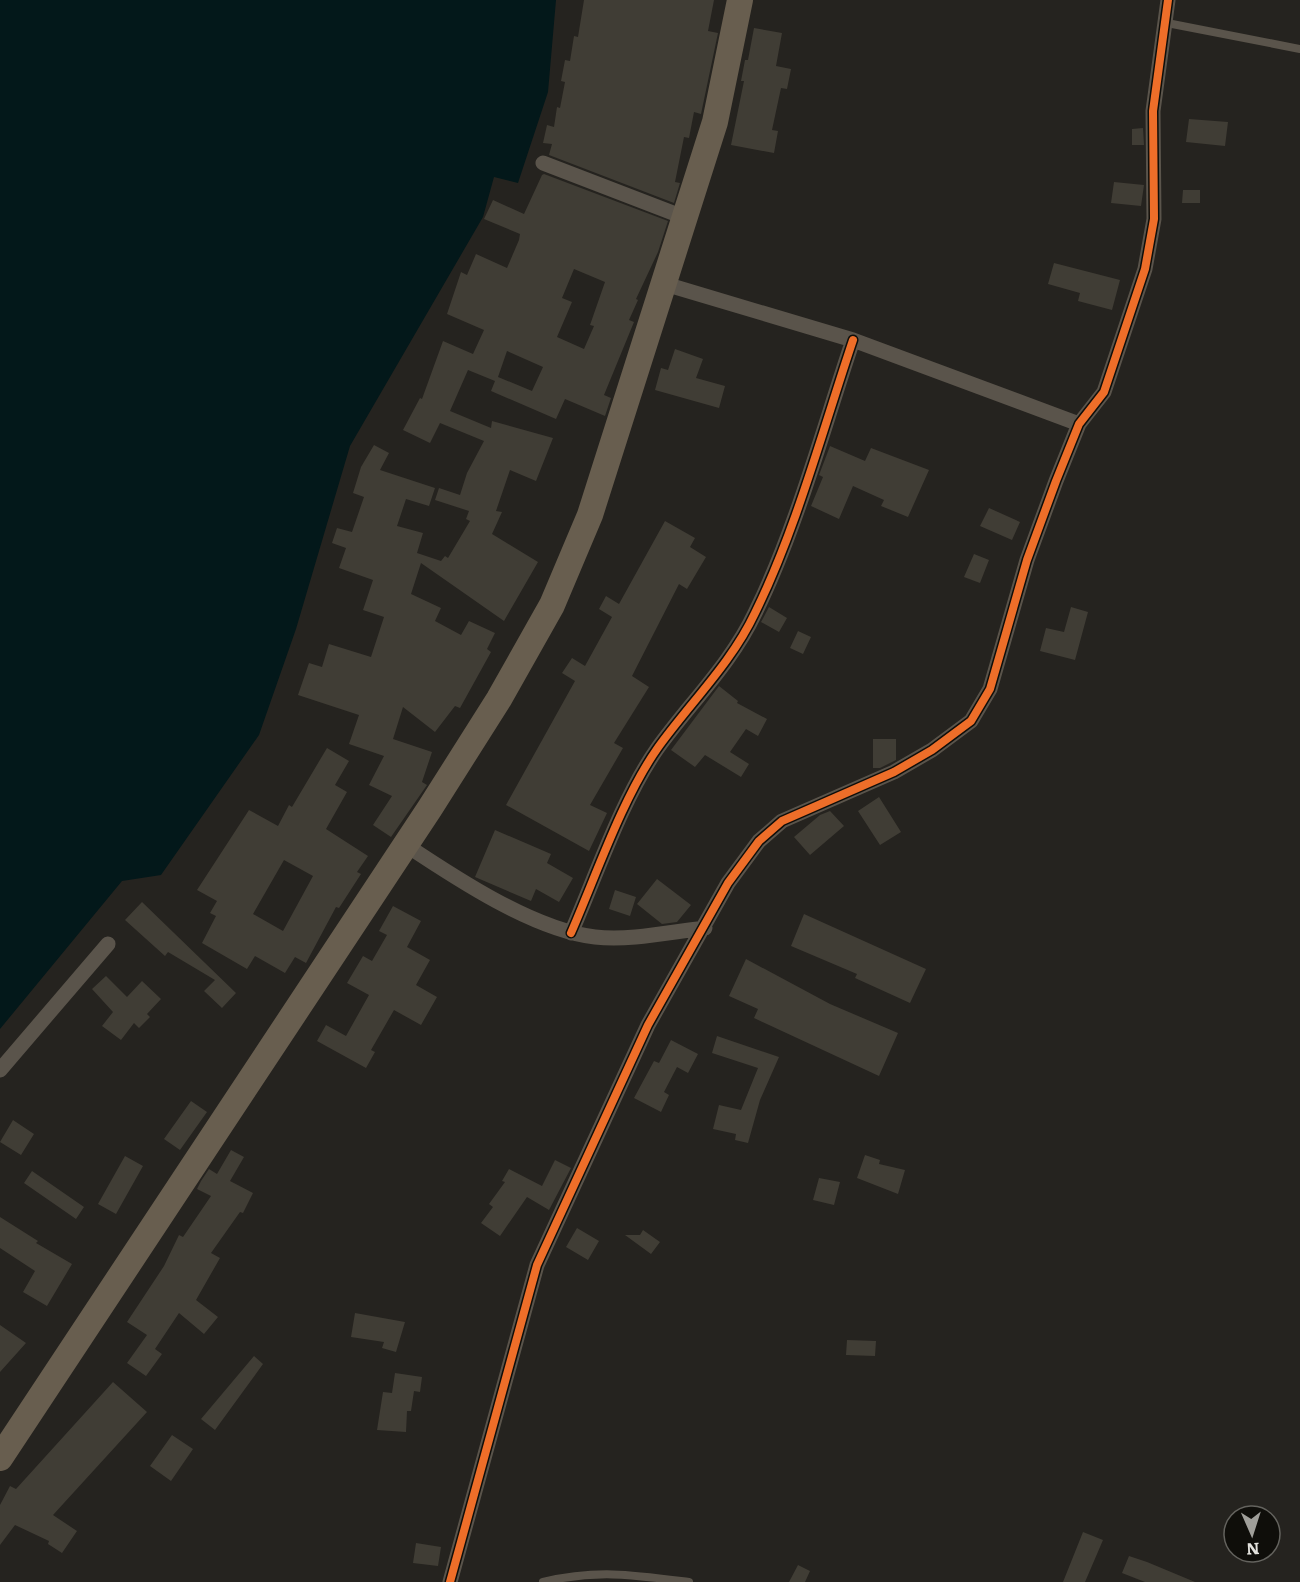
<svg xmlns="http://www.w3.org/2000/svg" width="1300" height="1582" font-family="Literata,serif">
	<rect width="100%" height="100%" fill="#25231f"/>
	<!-- water -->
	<path fill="#03181a" d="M0 0H556L548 92 518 183 494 177 483 217 350 446 296 629 259 735 161 875 122 881 0 1029Z"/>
	<!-- building -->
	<path fill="#403d35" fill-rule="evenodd" d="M584 0H714L708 31 718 33 701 114 694 112 689 138 684 137 675 182 680 183 674 203 549 155 552 144 543 143 547 125 554 127 557 107 560 108 565 82 561 81 565 60 570 61 574 36 578 37Z
		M754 28 782 33 776 66 791 69 787 89 781 88 772 130 778 131 774 153 731 145 744 81H741L745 60H748Z
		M1189 119 1228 122 1225 146 1186 142Z
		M1143 128 1144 145H1132V129Z
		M544 174 668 221 658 252 636 299 638 300 629 320 634 322 604 395 611 398 605 416 565 399 556 419 491 391 495 381 468 370 450 411 491 428 492 421 553 438 536 481 510 470 496 511 502 512 492 534 538 562 504 621 421 563 411 594 441 608 435 621 461 635 469 621 495 633 487 649 491 652 460 708 455 706 435 732 403 707 393 739 432 752 422 782 427 785 391 837 373 825 392 796 369 785 384 756 349 744 359 715 298 695 309 663 322 667 329 644 371 657 384 617 363 610 373 580 339 568 346 548 332 543 337 528 352 532 364 497 353 493 361 467 374 445 389 453 380 470 435 488 429 506 406 499 397 526 423 533 417 553 441 561 445 556 448 558 470 521 466 519 469 511 435 500 439 488 460 495 467 473 484 441 440 423 430 443 403 430 420 398 422 399 443 341 473 354 484 330 447 314 461 272 467 275 476 254 507 268 519 240 520 234 484 219 493 200 524 214 542 175ZM574 269 605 282 590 325 594 326 584 349 557 337 572 302 562 298ZM507 351 543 367 532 391 498 377Z
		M1114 182 1144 185 1141 206 1111 203Z
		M1183 190H1200V203H1182Z
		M1054 263 1120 280 1112 310 1078 301 1080 293 1048 284Z
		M675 349 703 359 696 378 725 386 719 408 655 390 661 368 668 370Z
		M830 446 865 461 871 448 929 470 908 517 881 506 884 500 853 486 839 519 811 506 823 477 819 475Z
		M989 508 1020 522 1012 540 980 526Z
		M665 521 695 538 690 547 706 557 687 589 679 584 632 676 649 687 614 743 623 748 590 805 607 813 589 851 506 805 575 681 562 673 572 658 585 666 612 617 599 609 606 596 619 604Z
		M974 554 989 560 980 583 964 577Z
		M769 607 787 618 779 632 761 622Z
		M1071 607 1088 612 1075 660 1040 651 1046 628 1064 632Z
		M798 631 811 637 803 654 790 648Z
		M719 686 738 701 737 703 767 719 758 736 746 729 730 752 749 764 741 777 705 755 695 767 671 750Z
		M873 739H896V760L880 768H873Z
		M327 748 349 761 335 785 347 792 326 829 368 856 357 872 361 874 339 908 336 907 306 963 295 957 285 973 255 956 247 969 202 943 216 916 210 913 217 901 197 890 249 810 278 826 289 805 292 807ZM284 860 313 876 283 931 253 914Z
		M879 797 901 832 880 845 858 811Z
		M830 811 844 826 810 855 794 837 820 815Z
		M495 830 551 854 547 863 573 878 559 902 536 889 531 901 475 877Z
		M657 879 691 905 677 922 662 924 637 904Z
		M615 890 636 897 630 916 609 909Z
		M142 902 236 993 222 1008 204 991 215 980 168 952 165 956 125 920Z
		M393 906 421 921 407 947 430 960 416 985 437 997 421 1025 394 1010 371 1050 375 1052 366 1068 317 1041 326 1025 346 1036 369 995 347 983 363 956 372 961 387 935 379 931Z
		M804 914 926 969 910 1003 855 978 857 974 791 946Z
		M746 959 830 1004 898 1033 879 1076 754 1018 758 1009 729 996Z
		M106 976 127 997 142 981 161 999 147 1014 150 1017 139 1028 134 1023 121 1040 102 1026 113 1012 92 989Z
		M717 1036 779 1057 760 1100 748 1143 735 1140 736 1134 713 1129 719 1105 741 1110 758 1068 712 1053Z
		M671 1040 698 1054 688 1073 677 1067 664 1092 669 1095 661 1112 634 1098 654 1061 659 1063Z
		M191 1101 207 1112 180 1150 164 1139Z
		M13 1120 34 1134 21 1155 0 1142Z
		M231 1150 244 1157 230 1181 253 1193 243 1213 240 1212 211 1253 220 1258 196 1300 218 1317 204 1334 179 1313 155 1349 162 1354 146 1376 127 1363 147 1335 127 1322 164 1266 179 1235 183 1237 211 1196 197 1189 201 1181 209 1169 217 1174Z
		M865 1155 880 1160 879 1164 905 1170 898 1194 857 1178Z
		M125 1156 143 1166 116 1214 98 1204Z
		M555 1160 571 1168 549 1210 527 1197 500 1236 481 1223 493 1207 489 1204 505 1182 502 1181 509 1169 542 1186Z
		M32 1171 84 1207 76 1219 24 1183Z
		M819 1178 840 1182 834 1205 813 1200Z
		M0 1217 38 1241 36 1243 72 1264 47 1306 23 1292 35 1271 0 1248Z
		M577 1228 599 1241 588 1260 566 1247Z
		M643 1230 660 1242 651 1254 625 1235H640Z
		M355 1313 405 1322 396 1352 382 1348 384 1342 351 1337Z
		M0 1325 26 1343 0 1372Z
		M847 1340 876 1341 875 1356 846 1355Z
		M254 1356 263 1364 215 1430 201 1419Z
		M395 1373 422 1377 420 1392 414 1391 411 1411H407L406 1432 377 1430 383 1392 392 1393Z
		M113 1382 147 1412 53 1515 77 1531 62 1553 48 1544 49 1541 15 1525 0 1545V1505L10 1486 16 1489Z
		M172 1435 193 1449 171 1481 150 1466Z
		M1083 1532 1103 1540 1085 1582H1063Z
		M416 1543 441 1547 438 1566 413 1563Z
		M1129 1556 1147 1562 1195 1582H1145L1122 1573Z
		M798 1565 810 1571 805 1582H789Z"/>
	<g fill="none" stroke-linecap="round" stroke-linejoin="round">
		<!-- service -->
		<path stroke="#5a544b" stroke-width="8" d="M1167 23 1300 49
			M543 1582C597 1569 635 1575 689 1582"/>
		<!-- minor -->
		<path stroke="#5a544b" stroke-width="15" d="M543 163 686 218
			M665 284 853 340 1079 424
			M406 845C457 879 534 930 595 937 630 941 670 932 705 928
			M571 933C596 876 622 799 657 749 689 704 731 664 755 613 796 530 823 429 853 340
			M0 1070 108 944
			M450 1582 537 1265 648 1025 728 883 759 841 782 821 894 772 932 750 971 721 990 689 1027 560 1056 481 1079 424 1104 392 1145 269 1154 219 1153 111 1168 0"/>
		<!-- trunk -->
		<path stroke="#685e4f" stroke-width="26" d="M0 1458 430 808 499 699 552 605 590 515 715 122 740 0"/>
		<defs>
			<path id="cycleway" d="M571 933C596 876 622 799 657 749 689 704 731 664 755 613 796 530 823 429 853 340
				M450 1582 537 1265 648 1025 728 883 759 841 782 821 894 772 932 750 971 721 990 689 1027 560 1056 481 1079 424 1104 392 1145 269 1154 219 1153 111 1168 0"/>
		</defs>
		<!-- cycleway casing -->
		<use href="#cycleway" stroke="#0f0e0a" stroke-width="11"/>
		<!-- cycleway -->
		<use href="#cycleway" stroke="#ee6e29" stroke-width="8"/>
	</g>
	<!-- north arrow -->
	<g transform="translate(1252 1534) rotate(177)"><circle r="28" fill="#0f0e0a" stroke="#64635e" stroke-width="1.5"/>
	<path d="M0-4.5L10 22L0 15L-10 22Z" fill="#a09f9a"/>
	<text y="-9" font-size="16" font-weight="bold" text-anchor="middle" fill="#e3e2dd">N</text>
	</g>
</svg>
